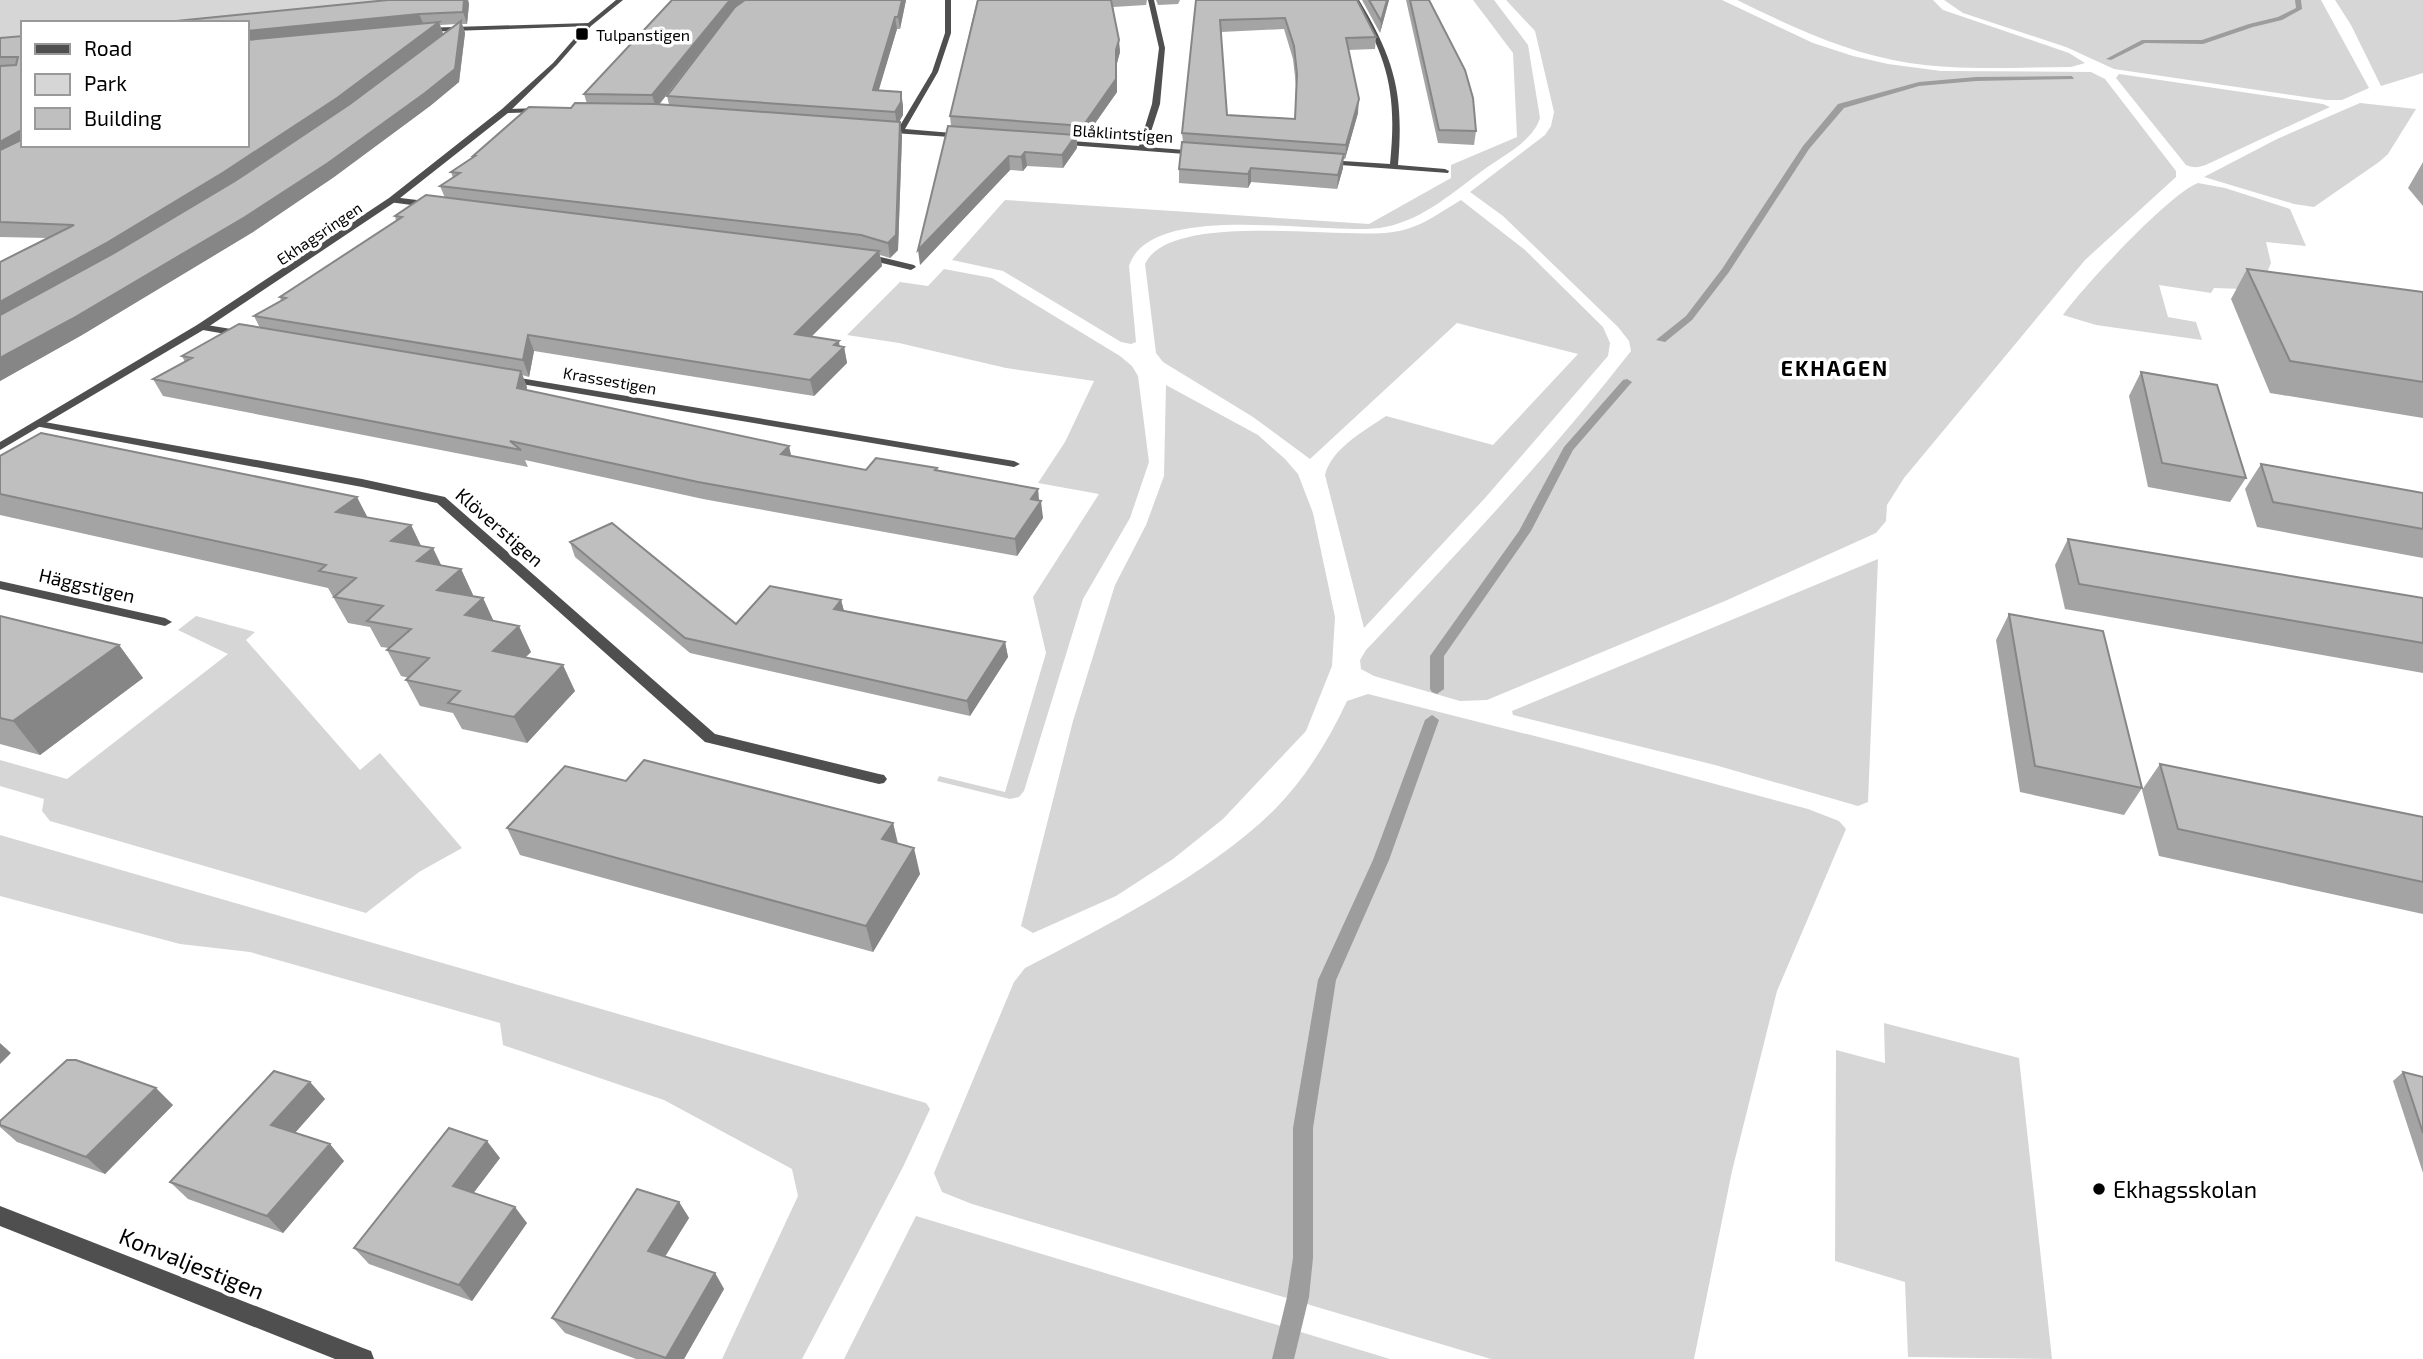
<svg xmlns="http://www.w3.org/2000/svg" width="2423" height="1359" font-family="'Exo 2',sans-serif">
	<rect width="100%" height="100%" fill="#fff"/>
	<!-- green -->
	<path fill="#d6d6d6" d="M0 0H384L168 23H23V37L0 39Z
		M1473 0H1494L1528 45 1540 118C1533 141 1504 155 1486 168 1456 190 1423 220 1385 227 1330 238 1151 197 1129 266L1136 342 1131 344 1121 342 1003 271 952 260 1005 200 1369 224 1451 178V165L1517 137 1513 53Z
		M1506 0H1722L1813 43 1853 56 1888 64 1941 71 2091 72 2105 79 2176 171V177L2085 260 1904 478 1887 505 1886 521 1876 533 1725 601 1487 700 1460 701 1374 676 1361 669 1360 660 1366 650C1458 553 1549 456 1631 351L1629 341 1618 327 1503 216 1470 192 1545 135 1551 126 1554 112 1535 31Z
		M1737 0H1933L1943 10 2069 53 2085 63 2071 67C2018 67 1962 71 1909 63 1847 53 1792 27 1737 0Z
		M1944 0H2321L2369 88 2342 100H2326L2114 69 2066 47 1963 13Z
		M2335 0H2423V73L2381 86 2351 25Z
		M2119 74 2323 104 2330 107 2210 163C2201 167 2196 169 2186 165L2116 78Z
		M2360 103 2416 109 2388 154 2379 162 2314 207 2294 204 2204 177 2277 139Z
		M2198 183 2225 188 2290 209 2306 246 2266 242 2271 263 2268 270 2275 278 2244 289 2214 288 2211 293 2159 285 2168 317 2196 322 2202 340 2096 325 2063 315C2082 288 2170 193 2198 183Z
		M1461 200 1525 250 1603 327 1610 343 1608 356 1485 498 1364 628 1325 475C1332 448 1364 431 1386 416L1493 445 1578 354 1457 323 1310 459 1253 417 1163 362 1156 353 1145 264C1170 210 1340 240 1393 232 1419 229 1439 213 1461 200Z
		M944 269 992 278 1120 356 1132 366 1138 376 1149 462 1130 518 1083 599 1024 791 1019 797 1010 799 937 781 939 776 1005 792 1046 653 1033 597 1099 494 1038 483 1065 442 1094 381 1006 368 899 343 847 335 900 282 928 286Z
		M1166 385 1258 435 1285 459 1298 474 1313 513 1335 617 1332 666 1306 731 1223 819 1173 859 1116 896 1033 933 1021 926 1073 721 1115 585 1146 525 1164 476Z
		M1878 559 1868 802 1858 806 1715 765 1513 715 1512 711Z
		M196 616 255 632 246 640 360 770 380 753 462 848 419 872 366 913 50 821 42 811 44 799 0 786V760L67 779 228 654 178 630Z
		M1368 694 1578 747 1808 809 1839 821 1846 829 1777 991 1732 1171 1694 1359H1491L972 1204 942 1192 934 1173 1014 982 1025 968C1106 926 1213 872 1277 807 1306 777 1330 738 1347 701Z
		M0 835 926 1103 930 1109 903 1167 802 1359H722L798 1196 792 1169 664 1100 503 1045 500 1023 250 952 180 944 0 896Z
		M1884 1023 2019 1058 2052 1359 1908 1357 1905 1282 1835 1261 1836 1050 1885 1063Z
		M916 1216 1390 1359H844Z"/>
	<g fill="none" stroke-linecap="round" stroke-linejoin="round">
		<!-- stream -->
		<path fill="#9d9d9d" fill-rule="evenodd" d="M2295 0H2301L2302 9 2282 20 2253 27 2203 44 2145 43 2111 60 2106 59 2142 40H2202L2249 24 2278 17 2296 8Z
			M2072 76 2074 79 1976 81 1919 86 1844 108 1809 149 1729 272 1692 320 1665 342 1656 340 1686 316 1722 269 1803 146 1838 104 1919 82 1976 77Z
			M1627 379 1632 382 1573 450 1531 531 1444 656V689L1437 694 1432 692 1430 689V656L1519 531 1564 447 1623 380Z
			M1432 715 1439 720 1389 860 1336 980 1313 1128V1258L1309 1297 1294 1359H1272L1287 1297 1293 1258V1128L1318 980 1373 860 1425 720Z"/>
		<!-- minor -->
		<path fill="#4f4f4f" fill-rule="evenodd" d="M945 0H951V33L938 72 905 129 964 134 968 136 964 138 880 132V128L898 129 932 72 945 33Z
			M1148 0H1154L1165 48 1160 104 1146 147 1198 151 1202 153 1198 155 1055 144 1054 142 1058 140 1139 146 1152 104 1159 48Z
			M1353 0H1359C1395 60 1404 95 1398 165L1445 169 1449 171 1448 173 1327 164 1323 162 1327 160 1390 164C1397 95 1389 60 1353 0Z
			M589 23 591 26 422 32 419 30 422 28Z
			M542 108 546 110 545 112 505 113 501 111 505 109Z
			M392 197 434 202 438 205 434 208 389 202 388 200Z
			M864 253 914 265 916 267 911 270 861 258V254Z
			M201 324 243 331 248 334 243 337 197 329V325Z
			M508 376 1014 461 1020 464 1014 467 504 381V377Z
			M39 421 362 479 445 497 715 734 879 774 884 775 887 779 884 783 879 784 705 742 437 503 362 487 35 426 33 424Z
			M0 581 165 618 172 622 165 626 0 589Z
			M0 1206 363 1348 371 1351 374 1359H335L0 1226Z"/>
		<!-- tertiary -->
		<path fill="#4f4f4f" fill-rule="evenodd" d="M616 0H623L591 26 557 65 508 113 395 202 205 329 0 450V442L197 325 389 198 502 109 553 63 587 24Z"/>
	</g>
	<!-- wall -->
	<path fill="#a4a4a4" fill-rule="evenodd" d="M388 0H468L469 4 467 24H462L465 33 459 82 430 106 334 177 253 232 82 335 0 381V262L47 238 0 237V38L23 36V145ZM457 24 443 34 440 25Z
		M672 0H906L900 29H897L878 91 903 105V115L899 122 902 136 898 250 890 258 880 255 882 266 811 337 844 347 847 363 814 396 534 351 529 377 522 375 527 387 526 390 791 456 866 470 937 468 938 471 1038 489 1039 500 1043 518 1017 556 703 499 525 460 528 467 163 396 153 379 185 362 182 356 260 328 254 316 281 301 280 297 396 221 395 216 445 198 440 186 453 178 451 172 474 157 473 156 571 108 587 104 584 94ZM730 13 667 96 669 105H659Z
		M977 0H1147L1146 5 1113 7 1120 52 1117 63V92L1084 139H1077V148L1063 168 1027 166 1023 171 1010 170 920 265 951 126 950 116Z
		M1156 0H1180L1178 4 1158 5Z
		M1196 0H1357L1376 37 1375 49 1348 50 1358 113 1345 159H1343V168L1337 189 1251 182 1248 188 1179 183V169L1183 143 1182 133ZM1284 29 1293 59 1296 86 1295 119 1227 115 1221 32Z
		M1362 0H1389L1380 33Z
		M1406 0H1429L1476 131 1474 145 1438 143Z
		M2423 162V206L2408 188Z
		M2247 269 2423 292V418L2270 393 2231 299Z
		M2141 372 2246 478 2230 502 2148 487 2129 396Z
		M0 456 411 525 421 546 442 566 461 569 473 595 471 596 483 598 493 620 531 652 525 657 575 691 527 743 462 729 453 713 420 706 406 680 409 678 401 676 387 650 389 648 381 647 370 627 348 623 328 588 0 515Z
		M2261 464 2423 493V558L2257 527 2245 489Z
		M2068 539 2423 598V673L2065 609 2055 565Z
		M570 542 736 624 841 600 844 611 1005 642 1008 657 970 716 690 653 575 557Z
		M2009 614 2142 788 2124 815 2020 792 1996 640Z
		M0 616 119 645 143 678 40 755 0 744Z
		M2160 764 2423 817V914L2159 856 2142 790Z
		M893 823 898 843 920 874 873 952 520 855 507 828Z
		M2403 1072 2423 1077V1173L2393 1081Z
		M310 1082 325 1099 295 1132 344 1161 283 1233 188 1199 170 1182Z
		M173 1105 105 1174 17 1142 0 1127V1121Z
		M500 1158 473 1193 527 1223 472 1301 369 1264 354 1248Z
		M679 1202 689 1218 665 1257 715 1273 724 1289 684 1359H636L565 1333 552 1318Z"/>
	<!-- shaded-wall -->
	<path fill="#868686" d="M464 0H468L469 4 467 24 463 12Z
		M730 0H748L730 13 656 108 652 95Z
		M902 0H906L900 29 898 17Z
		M1387 0H1389L1380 33 1381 21Z
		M419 14 424 25 247 44V31Z
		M895 17 897 29 875 103 873 90Z
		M461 21 465 33 459 82 430 106 334 177 253 232 82 335 0 381V358L72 319Z
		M439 22 443 34 343 111 231 186 0 323V302Z
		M1119 40 1120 52 1117 63V92L1084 139 1083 126Z
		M901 92 903 105V115L897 125 895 112Z
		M1359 99 1358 113 1345 159 1346 145Z
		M900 122 902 136 898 250 890 258 888 243Z
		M23 129V145L0 160V142Z
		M1076 135 1077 148 1063 168 1062 155Z
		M1025 152 1027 166 1023 171 1021 157Z
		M1344 154 1343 168 1337 189 1338 175Z
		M1009 156 1010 170 920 265 918 250Z
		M1251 168V182L1248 188V174Z
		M879 251 882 266 798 350 795 334Z
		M528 335 534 351 529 377 523 360Z
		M839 341 840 350 844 347 847 363 814 396 810 380 834 345Z
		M521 371 527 387 524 404 517 388Z
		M789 446 793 463 781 454Z
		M1038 489 1039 504 1041 501 1043 518 1017 556 1015 539 1031 499Z
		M357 497 370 522 336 512Z
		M411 525 423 550 391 541Z
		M433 548 445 573 417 561Z
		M461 569 473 595 450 616 437 590Z
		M483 598 495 624 465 615Z
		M841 600 845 615 834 609Z
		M519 626 531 652 506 677 493 651Z
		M1005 642 1008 657 970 716 967 701Z
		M119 645 143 678 40 755 13 721Z
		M563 665 575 691 527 743 514 717Z
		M893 823 899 850 882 839Z
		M914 848 920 874 873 952 866 926Z
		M0 1043 11 1053 0 1064Z
		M310 1082 325 1099 287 1142 271 1125Z
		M156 1088 173 1105 105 1174 86 1157Z
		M487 1141 500 1158 466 1203 453 1186Z
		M330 1144 344 1161 283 1233 267 1216Z
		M679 1202 689 1218 658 1267 648 1251Z
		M515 1207 527 1223 472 1301 459 1285Z
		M715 1273 724 1289 684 1359H666V1358Z"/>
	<!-- building -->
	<path fill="#bfbfbf" stroke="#868686" stroke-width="2" fill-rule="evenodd" d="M388 0H464L463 12 419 14 247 31V23H156Z
		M672 0H730L652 95 584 94Z
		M745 0H902L898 17H895L873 90 901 92V102L895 112 667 96 735 7Z
		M978 0H1111L1119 40 1116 50V79L1083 126 950 116Z
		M1196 0H1357L1376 37 1346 38 1359 99 1346 145 1182 133ZM1285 18 1294 46 1297 74 1295 119 1227 115 1220 20Z
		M1369 0H1387L1381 21Z
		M1410 0H1429L1465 70 1473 98 1476 131 1439 130Z
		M461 21 455 69 425 93 328 163 245 217 72 319 0 358V315L116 252 235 181 350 104Z
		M439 22 337 98 224 172 108 242 0 302V262L74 225 0 222V150L23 139V145H247V40Z
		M23 36V129L0 142V66L16 65 18 57H0V38Z
		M575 103 655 104 900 122 896 235 888 243 861 235 440 186 460 173 451 172 475 156H473L529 107 571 108Z
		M948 126 1076 135 1062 155 1025 152 1021 157 1009 156 918 250Z
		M1182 142 1344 154 1338 175 1251 168 1248 174 1179 169Z
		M426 195 879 251 795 334 839 341 834 345 844 347 810 380 528 335 523 360 254 316 286 298 280 297 402 217 395 216Z
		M2247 269 2423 292V382L2290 361Z
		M239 324 521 371 517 388 789 446 781 454 866 470 876 458 937 468 935 470 1038 489 1031 499 1041 501 1015 539 698 482 510 441 521 450 153 379 192 358 182 356Z
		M2141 372 2217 385 2246 478 2162 463Z
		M41 433 357 497 336 512 411 525 391 541 433 548 417 561 461 569 437 590 483 598 465 615 519 626 493 651 563 665 514 717 448 703 460 691 406 680 429 658 387 650 411 629 367 621 383 606 334 597 356 578 319 571 326 565 0 494V456Z
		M2261 464 2423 493V529L2273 502Z
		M612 523 736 624 770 586 841 600 834 609 1005 642 967 701 685 638 570 542Z
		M2068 539 2423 598V643L2079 584Z
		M2009 614 2103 631 2142 788 2035 766Z
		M0 616 119 645 13 721 0 718Z
		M644 760 893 823 882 839 914 848 866 926 507 828 565 766 626 781Z
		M2160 764 2423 817V882L2178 829Z
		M67 1060H76L156 1088 86 1157 0 1125V1121Z
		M274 1071 310 1082 271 1125 330 1144 267 1216 170 1182Z
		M2403 1072 2423 1077V1133Z
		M449 1128 487 1141 453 1186 515 1207 459 1285 354 1248Z
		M637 1189 679 1202 648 1251 715 1273 666 1358 552 1318Z"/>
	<!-- markers -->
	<g fill="#000" stroke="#fff" stroke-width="2.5">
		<rect x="575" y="27" width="14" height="14" rx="3.5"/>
		<circle cx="2099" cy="1189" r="7"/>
	</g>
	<g text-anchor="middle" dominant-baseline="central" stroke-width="7" stroke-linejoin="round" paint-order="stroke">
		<!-- far-poi labels -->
		<g font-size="16" fill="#000" stroke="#fff" text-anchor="start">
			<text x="596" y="34">Tulpanstigen</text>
		</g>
		<!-- far-street labels -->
		<g font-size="16" fill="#000" stroke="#fff">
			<text transform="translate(1123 133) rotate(4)">Blåklintstigen</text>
			<text transform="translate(319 233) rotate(-34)">Ekhagsringen</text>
			<text transform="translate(610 380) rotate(10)">Krassestigen</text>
		</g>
		<!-- street labels -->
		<g font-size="19" fill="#000" stroke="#fff">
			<text transform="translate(500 527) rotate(41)">Klöverstigen</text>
			<text transform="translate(87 585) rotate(13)">Häggstigen</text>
		</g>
		<!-- far-district labels -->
		<g font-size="21" font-weight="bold" letter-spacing="2" fill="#000" stroke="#fff">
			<text x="1835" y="367">EKHAGEN</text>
		</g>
		<!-- near-poi labels -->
		<g font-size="23" fill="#000" stroke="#fff" text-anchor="start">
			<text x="2113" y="1189">Ekhagsskolan</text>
		</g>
		<!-- near-street labels -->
		<g font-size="23" fill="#000" stroke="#fff">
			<text transform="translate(192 1263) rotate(22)">Konvaljestigen</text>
		</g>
	</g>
	<!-- legend -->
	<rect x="21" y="21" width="228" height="126" fill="#ffffff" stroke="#999999" stroke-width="2"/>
	<rect x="35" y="44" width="35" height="10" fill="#4f4f4f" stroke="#999999" stroke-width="2"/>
	<text x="84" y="56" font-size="21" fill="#000000">Road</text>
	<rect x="35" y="74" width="35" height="21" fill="#d6d6d6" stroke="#999999" stroke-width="2"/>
	<text x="84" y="91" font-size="21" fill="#000000">Park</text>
	<rect x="35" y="108" width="35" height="21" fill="#bfbfbf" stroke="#999999" stroke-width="2"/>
	<text x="84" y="126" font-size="21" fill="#000000">Building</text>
</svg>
